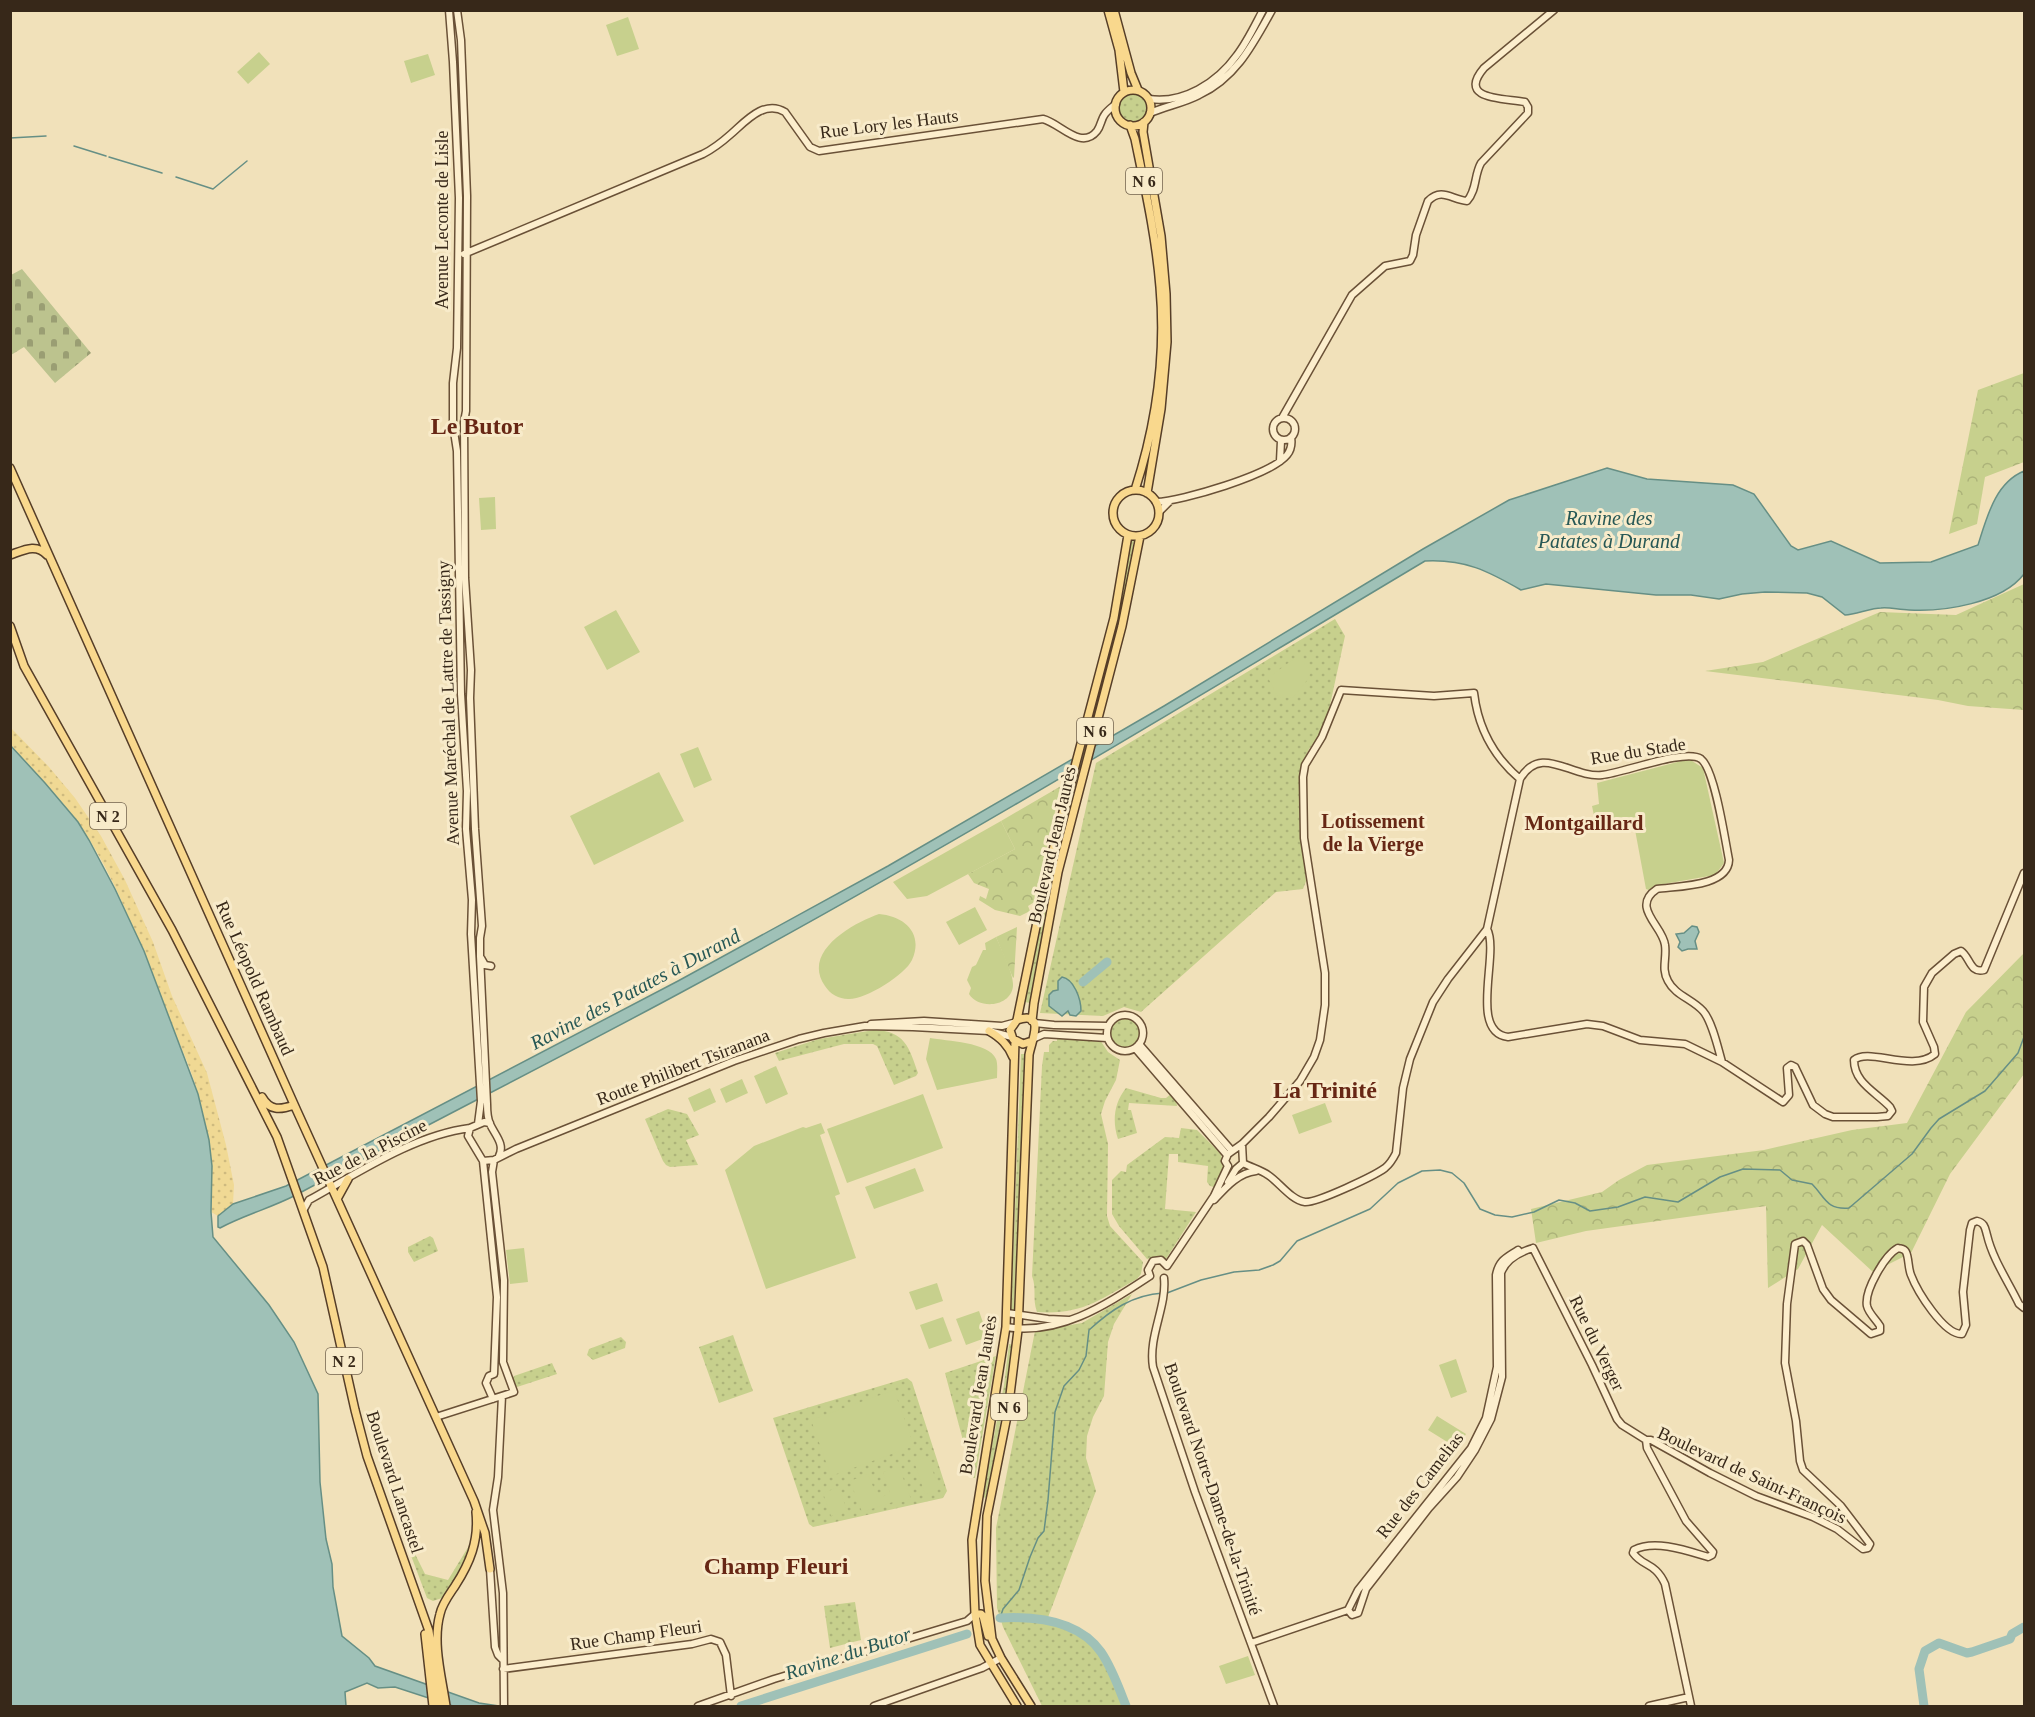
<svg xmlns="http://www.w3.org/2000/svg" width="2035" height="1717" font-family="Georgia,serif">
	<defs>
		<pattern id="grass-dots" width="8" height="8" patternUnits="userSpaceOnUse" patternTransform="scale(1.5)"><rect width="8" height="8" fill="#c7d08d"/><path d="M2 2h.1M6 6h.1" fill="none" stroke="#acb379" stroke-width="1.8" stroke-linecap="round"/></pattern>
		<pattern id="forest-crowns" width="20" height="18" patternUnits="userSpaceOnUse" patternTransform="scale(1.5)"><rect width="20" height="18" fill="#c7d08d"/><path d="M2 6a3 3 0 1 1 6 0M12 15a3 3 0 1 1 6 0" fill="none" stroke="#acb379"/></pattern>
		<pattern id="sand-dots" width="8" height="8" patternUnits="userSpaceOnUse" patternTransform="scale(1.5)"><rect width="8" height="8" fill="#f0d994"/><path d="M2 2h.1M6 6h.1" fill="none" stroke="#ceba7f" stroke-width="1.8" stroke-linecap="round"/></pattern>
		<pattern id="cemetery-stones" width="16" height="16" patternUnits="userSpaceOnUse" patternTransform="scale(1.5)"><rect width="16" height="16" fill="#bcc38e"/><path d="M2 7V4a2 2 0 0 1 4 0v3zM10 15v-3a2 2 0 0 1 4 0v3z" fill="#9a9e73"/></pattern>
	</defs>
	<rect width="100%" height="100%" fill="#f1e1ba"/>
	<!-- grass -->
	<path fill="url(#grass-dots)" d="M1119 108a15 15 0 1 1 30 0a15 15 0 1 1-30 0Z
		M1130 540H1134L1118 630 1058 854 1030 1003 1025 1002 1054 854 1113 630 1125 577Z
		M1335 619 1345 636 1325 728 1309 749 1301 767V831L1306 881 1303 889 1276 892 1141 1012 1124 1007 1103 1016 1040 1013 1096 763Z
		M1110 1033a15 15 0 1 1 30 0a15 15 0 1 1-30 0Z
		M874 1030C905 1031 909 1047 918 1073L916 1076 894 1085 877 1046 873 1044H844L779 1061 775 1053 819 1039Z
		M1057 1039 1100 1040 1108 1052 1120 1060 1116 1080 1105 1101 1101 1114 1108 1144 1107 1216 1110 1226 1143 1262 1141 1274 1137 1279C1099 1300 1082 1315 1037 1312 1032 1298 1037 1289 1032 1276L1042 1066 1044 1052H1049V1045L1053 1041H1057Z
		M1021 1054H1025L1014 1311H1011Z
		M1126 1088 1161 1098H1166L1171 1094 1176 1100 1177 1106 1129 1103 1128 1110H1131L1137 1133 1118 1139C1112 1121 1114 1103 1126 1088Z
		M668 1109 687 1114 699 1135 686 1140 698 1165 670 1167 666 1165 663 1161 645 1119Z
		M1181 1128 1197 1130 1221 1154 1224 1173 1214 1187 1210 1186 1207 1182 1208 1166 1178 1162V1154H1169L1165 1209 1196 1212 1166 1259 1157 1257 1147 1259 1119 1226 1112 1214V1180L1121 1171 1126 1172 1127 1165 1165 1137 1179 1138Z
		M430 1236 433 1238 438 1251 414 1262 408 1252V1247Z
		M1132 1294 1114 1324 1108 1342 1104 1396 1093 1417 1087 1436 1086 1458 1096 1491 1047 1620C1060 1624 1075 1627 1087 1636 1108 1652 1117 1683 1126 1706H1042L1003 1627 997 1608 996 1528 1035 1331 1082 1323Z
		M733 1335 753 1391 719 1403 699 1347Z
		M621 1337 626 1342 625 1348 593 1360 587 1355 589 1349Z
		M1009 1344 1014 1345 987 1498 982 1497 1004 1385Z
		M996 1356 975 1478H973L945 1373Z
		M552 1363 557 1374 517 1387 515 1385 513 1378 514 1376Z
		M907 1378 912 1382 947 1491 943 1498 813 1527 809 1524 773 1418Z
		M404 1537 411 1546 425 1574 448 1580 470 1544C472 1562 452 1584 442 1598L433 1601 427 1598Z
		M855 1602 861 1640 830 1648 824 1606Z"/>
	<!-- forest -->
	<path fill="url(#forest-crowns)" d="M2024 373V462L1985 477 1977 524 1949 534 1978 390Z
		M2024 584V710L1968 706 1938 700 1705 671 1763 662 1880 612 1956 615Z
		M1061 786 1040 876 1036 901 1028 906 1030 911 1020 916 995 910 979 900 980 896 986 899 989 889 974 883 968 874 1015 849 1001 821Z
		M1017 927 1014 977 1013 978 996 937Z
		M2024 953V1074L1950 1174 1911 1253 1873 1272 1822 1225 1798 1269 1768 1288 1766 1206 1586 1231 1536 1243 1531 1209 1602 1192 1619 1180 1647 1165 1764 1150 1852 1130 1907 1123 1966 1012Z"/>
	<!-- sand -->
	<path fill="url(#sand-dots)" d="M10 727 49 767 75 798 101 836 125 880 153 942 172 996 207 1073 226 1145 234 1185 233 1204 218 1216 211 1212C214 1163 207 1115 190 1069 181 1045 169 1021 160 997 137 938 116 877 79 824 59 795 33 771 11 745Z"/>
	<!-- cemetery -->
	<path fill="url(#cemetery-stones)" d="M22 269 91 353 55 383 24 347 11 355V275Z"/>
	<!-- park -->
	<path fill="#c7d08d" d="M628 17 639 49 617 56 606 25Z
		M259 52 270 64 248 84 237 72Z
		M428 54 435 75 411 83 404 61Z
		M495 497 496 529 481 530 479 498Z
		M616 610 640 652 607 670 584 627Z
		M1295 658 1304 663 1311 671 1308 679 1293 698 1278 697 1268 678Z
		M698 747 712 780 694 788 680 754Z
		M1689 759 1703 768 1724 863 1715 875 1664 884 1649 890 1646 889 1633 819 1596 825 1592 806 1599 804 1597 783Z
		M659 772 684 821 594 865 570 816Z
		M1001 821 1015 849 927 896 907 899 893 882Z
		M975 907 987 930 959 945 946 922Z
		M879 914C904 916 924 933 912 960 905 975 865 1000 848 999 839 999 830 994 825 986 801 952 853 923 879 914Z
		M996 937C1001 949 1014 974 1013 986 1011 1007 979 1010 969 994L971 988 967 980 972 967 976 965 983 950H986L985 943Z
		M930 1038C946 1041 989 1042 996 1059 998 1064 997 1072 997 1078L937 1090 926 1059Z
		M776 1066 788 1094 766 1104 754 1076Z
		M742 1079 748 1093 726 1103 720 1089Z
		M710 1088 716 1102 694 1112 688 1098Z
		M923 1094 943 1148 847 1183 827 1129Z
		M1325 1103 1332 1122 1299 1134 1292 1115Z
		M821 1123 825 1133 820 1135 840 1194 835 1196 856 1258 766 1289 725 1170 754 1146 803 1127 806 1128Z
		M915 1168 924 1191 874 1209 865 1187Z
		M524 1248 528 1282 510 1284 506 1250Z
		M937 1283 943 1301 916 1310 909 1292Z
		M979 1311 988 1337 966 1345 956 1319Z
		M943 1317 952 1341 929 1349 920 1325Z
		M1456 1359 1467 1392 1451 1398 1439 1365Z
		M894 1390 914 1446 831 1476 811 1420Z
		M1437 1416 1466 1434 1457 1448 1428 1430Z
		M928 1457 939 1489 925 1494 914 1461Z
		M899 1467 911 1499 894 1505 893 1502 862 1512 850 1481 868 1474 878 1499 890 1493 883 1472Z
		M839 1487 847 1511 831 1516 823 1493Z
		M1248 1656 1255 1675 1226 1684 1219 1666Z"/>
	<!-- water -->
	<path fill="#9fc1b7" stroke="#668f85" stroke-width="1.5" d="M1607 468 1647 479 1733 485 1754 494 1791 546 1798 550 1831 541 1880 563 1931 562 1978 545C1987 517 1995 483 2024 471V574C2002 603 1944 612 1909 610 1899 610 1890 607 1881 608 1872 608 1856 614 1845 615L1822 597 1807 593 1765 592 1742 594 1719 599 1691 595H1656L1546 584 1521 590C1488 571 1465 559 1425 561 1179 708 935 856 682 992 554 1061 424 1126 296 1195 271 1208 244 1215 220 1228L218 1227V1216L233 1204 286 1186 678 981 888 866 1164 706 1423 549 1509 500Z
		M10 745 45 783 78 822 89 840 115 889 144 951 198 1094 209 1140 212 1166 211 1212 213 1237 269 1305 294 1342 318 1394 320 1482 326 1539 332 1564 333 1587 342 1636 369 1658 375 1666 479 1703 499 1706H453L395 1687 378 1688 367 1683 345 1692 346 1706H11Z
		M1692 926 1697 927 1699 932 1695 941 1697 949H1688L1682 951 1678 947 1680 942 1676 934 1684 933Z
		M1062 977C1074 979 1081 999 1081 1011L1076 1016 1070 1015 1068 1011 1062 1016 1049 1006V995L1053 991 1058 990V981Z"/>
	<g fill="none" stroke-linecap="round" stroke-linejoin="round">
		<!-- stream -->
		<path stroke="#668f85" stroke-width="1.5" d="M10 138 46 136
			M74 146 106 156
			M109 157 162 173
			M176 177 213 189 247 161
			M1167 1293 1201 1280 1234 1272 1259 1270 1273 1265 1280 1261 1297 1241 1370 1209 1398 1183 1422 1171 1440 1170 1452 1173 1464 1183 1480 1209 1495 1215 1512 1217 1534 1212 1559 1200 1575 1203 1590 1211 1618 1207 1645 1197 1678 1202 1720 1177 1743 1169 1780 1170 1792 1180 1812 1184C1825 1197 1826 1210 1849 1208L1912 1154 1931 1128 1939 1119 1985 1091 2018 1053 2024 1037
			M1000 1618 1003 1609 1019 1590 1030 1557 1038 1538 1044 1531 1048 1500 1055 1412 1064 1386 1079 1370 1086 1356 1089 1330C1111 1310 1132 1295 1163 1293"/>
		<!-- river -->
		<path stroke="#9fc1b7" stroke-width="9" d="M1083 982 1107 962
			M1000 1618C1036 1616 1078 1620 1101 1652 1112 1668 1119 1688 1126 1706
			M741 1706 967 1634
			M1924 1706 1919 1669 1925 1651 1939 1643 1967 1653 1972 1652 2010 1639 2012 1634 2024 1627"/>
		<defs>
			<path id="secondary" d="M449 10 453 62 459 198 457 348 453 383V425L457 451 461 694 467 791 466 829 472 900 471 934 481 1101 478 1124
				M457 10 461 40 467 196 466 411 464 422 465 578 471 670 470 698 475 829 482 926 480 938V956L487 1104C487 1110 487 1117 490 1124 495 1135 505 1144 499 1156
				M1149 99C1183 104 1217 83 1237 55 1247 42 1255 25 1263 10
				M1150 113C1166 106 1184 103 1199 95 1236 78 1253 44 1272 10
				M464 254 703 154C713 149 722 142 731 134 745 122 764 99 785 112L810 147 819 151 1043 119C1060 123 1081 151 1097 131 1101 126 1101 119 1105 114 1108 110 1112 107 1116 104
				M1282 418 1352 295 1385 266 1410 261 1413 255 1416 235 1428 201C1442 187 1452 200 1467 201 1477 190 1474 175 1481 163L1528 113V107L1525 102C1506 98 1456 101 1484 68L1554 10
				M1273 429a11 11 0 1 1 22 0a11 11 0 1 1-22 0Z
				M1280 461 1281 441
				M1156 502C1182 501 1271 475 1287 455 1291 450 1292 443 1291 437
				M1159 512 1169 502
				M1487 929C1500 953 1468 1032 1508 1037L1587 1024 1603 1026 1640 1040 1685 1044 1722 1062 1783 1102 1789 1095 1787 1068 1791 1065 1795 1067 1813 1105 1825 1114 1833 1117H1877L1888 1116 1892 1111 1890 1107C1876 1092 1854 1083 1854 1060 1869 1047 1912 1073 1935 1054L1934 1047 1923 1022 1924 987 1932 973 1954 954 1961 951C1970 957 1970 974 1984 970L2024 873
				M481 958 485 965 491 966
				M1107 1033a18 18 0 1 1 36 0a18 18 0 1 1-36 0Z
				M1034 1023 1054 1025 1108 1026
				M871 1024 924 1021 1002 1026 1013 1023
				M1035 1038 1044 1034 1107 1038
				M1139 1044 1232 1151
				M1135 1048 1227 1155
				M483 1161 494 1160 516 1149 734 1061 799 1039 824 1033 865 1026 913 1027 989 1031 1012 1037
				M483 1161 497 1297 494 1374 489 1376 486 1383 493 1399
				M483 1161 468 1136 470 1128 484 1122 490 1123
				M1243 1163C1250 1167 1261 1170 1268 1175 1279 1182 1291 1200 1305 1202 1317 1203 1374 1176 1385 1168 1390 1164 1393 1159 1396 1153L1403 1088 1410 1059 1433 1002 1448 979 1487 929 1520 779C1541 743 1571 778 1602 775 1623 773 1686 748 1701 759 1715 770 1725 840 1729 860 1728 887 1677 886 1657 889 1630 907 1663 926 1665 945 1667 958 1661 969 1668 981 1675 995 1692 999 1703 1011 1712 1021 1718 1048 1722 1062
				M1228 1166 1225 1161 1228 1154 1242 1144 1269 1117 1300 1081 1314 1057 1320 1040 1325 1005V973L1304 838 1303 777 1305 765 1322 737 1341 690 1434 696 1474 693C1478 727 1494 757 1520 779
				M1228 1182 1236 1169 1243 1163 1242 1144
				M1214 1200C1226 1187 1238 1173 1256 1171
				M304 1209 309 1200C358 1173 414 1135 470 1128
				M1533 1248 1592 1365 1617 1419 1622 1425 1646 1440
				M1167 1266 1214 1196 1228 1166
				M1150 1276 1148 1270 1153 1261 1161 1260 1167 1266
				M1164 1278C1167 1307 1148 1336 1153 1367L1195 1492 1274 1706
				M1007 1313 1048 1319 1069 1320
				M1006 1327C1060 1336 1107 1304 1150 1276
				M502 1396 498 1477 493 1510 503 1593 504 1706
				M436 1417 514 1392 503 1362 504 1280 492 1172 494 1160
				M490 1569 495 1647 498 1655 503 1660
				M1348 1610 1352 1615 1358 1613 1366 1589 1429 1508 1457 1477 1475 1450 1491 1419 1502 1377 1501 1273C1506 1259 1520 1252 1533 1248
				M1348 1610 1358 1590 1471 1448 1486 1418 1497 1367 1496 1275C1499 1260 1506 1258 1518 1250
				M1251 1643 1348 1610
				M503 1669 692 1644 711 1639 720 1642 726 1655 731 1696
				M698 1706 774 1679 967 1621 975 1614
				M874 1706 982 1668 1001 1658
				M1649 1706 1689 1697
				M1691 1706 1665 1584C1655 1562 1643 1567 1633 1553L1634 1550C1655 1539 1688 1551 1708 1557L1712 1555 1713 1552 1686 1521 1647 1448 1646 1440H1651L1710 1473 1756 1496 1813 1517 1837 1529 1863 1549 1868 1548 1870 1544 1841 1506 1803 1470 1800 1461 1796 1421 1785 1363 1787 1304 1795 1244 1803 1241 1807 1245 1823 1289 1831 1300 1871 1334 1880 1331V1326C1876 1319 1869 1314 1867 1306 1864 1291 1885 1255 1898 1248 1901 1249 1904 1248 1906 1252 1909 1258 1908 1268 1911 1275 1917 1291 1944 1335 1962 1334L1966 1325 1963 1292 1970 1230 1972 1223 1977 1221C1985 1223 1985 1228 1987 1235 1993 1260 2008 1281 2019 1304L2024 1308"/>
			<path id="primary" d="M1108 10 1119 50 1124 92
				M1114 10 1131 73 1138 90
				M1115 108a18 18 0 1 1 36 0a18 18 0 1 1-36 0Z
				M1144 122 1143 132 1161 236 1166 294 1167 342 1161 409 1147 493
				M1130 125 1135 139C1145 188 1156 237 1160 287 1166 356 1156 425 1135 490
				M10 468 297 1111 474 1501 485 1533 490 1569
				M1113 513a23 23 0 1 1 46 0a23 23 0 1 1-46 0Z
				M10 555C24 550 36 543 47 555
				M10 626 24 666 172 930 277 1137 323 1267 355 1410 367 1456 429 1631 440 1706
				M1017 1020 1047 873 1114 618 1128 535
				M1032 1021 1034 1003 1058 872 1122 626 1140 536
				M989 1031C1001 1038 1008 1045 1013 1057
				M1015 1041 1006 1327 972 1540 975 1614 980 1645 1017 1706
				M262 1097C270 1111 280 1110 294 1105
				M337 1199 348 1179
				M975 1614H981L983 1616 988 1636
				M425 1634 433 1706
				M446 1706C442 1678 432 1643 440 1614 442 1604 449 1595 455 1586 470 1563 479 1541 476 1512
				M1031 1706 1001 1658 992 1639 985 1581 987 1516 1008 1411 1018 1330 1029 1055C1031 1042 1047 1010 1017 1020L1010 1030 1013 1039 1023 1044 1032 1041"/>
		</defs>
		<!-- secondary casing -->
		<use href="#secondary" stroke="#6a5137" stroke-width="9"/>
		<!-- primary casing -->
		<use href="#primary" stroke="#563e28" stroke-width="10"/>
		<!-- secondary -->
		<use href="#secondary" stroke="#fceecd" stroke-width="6"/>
		<!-- primary -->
		<use href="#primary" stroke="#f9d88d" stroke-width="7"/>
	</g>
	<g text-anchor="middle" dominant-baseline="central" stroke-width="6" stroke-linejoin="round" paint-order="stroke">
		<!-- shield labels -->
		<g fill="#f8ebca" stroke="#71624e" stroke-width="1.5">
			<rect x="1126" y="168" width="36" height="26" rx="4.5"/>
			<rect x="1077" y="718" width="36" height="26" rx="4.5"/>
			<rect x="90" y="803" width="36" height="26" rx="4.5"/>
			<rect x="326" y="1348" width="36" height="26" rx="4.5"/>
			<rect x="991" y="1394" width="36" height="26" rx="4.5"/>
		</g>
		<g font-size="16" font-weight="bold" fill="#372819">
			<text x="1144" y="181">N 6</text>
			<text x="1095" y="731">N 6</text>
			<text x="108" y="816">N 2</text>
			<text x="344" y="1361">N 2</text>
			<text x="1009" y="1407">N 6</text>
		</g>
		<!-- street labels -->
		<g font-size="18" fill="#372819" stroke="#f8ebca">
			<text transform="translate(889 124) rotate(-7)">Rue Lory les Hauts</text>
			<text transform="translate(442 220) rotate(-90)">Avenue Leconte de Lisle</text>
			<text transform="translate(448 703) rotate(-92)">Avenue Maréchal de Lattre de Tassigny</text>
			<text transform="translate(1638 751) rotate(-9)">Rue du Stade</text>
			<text transform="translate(1052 845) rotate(-77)">Boulevard Jean Jaurès</text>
			<text transform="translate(255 978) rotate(66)">Rue Léopold Rambaud</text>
			<text transform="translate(683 1067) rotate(-21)">Route Philibert Tsiranana</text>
			<text transform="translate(370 1152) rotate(-27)">Rue de la Piscine</text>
			<text transform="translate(1597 1343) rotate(64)">Rue du Verger</text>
			<text transform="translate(978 1395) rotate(-81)">Boulevard Jean Jaurès</text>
			<text transform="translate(1752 1475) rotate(25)">Boulevard de Saint-François</text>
			<text transform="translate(395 1482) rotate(72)">Boulevard Lancastel</text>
			<text transform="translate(1420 1485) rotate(-52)">Rue des Camelias</text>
			<text transform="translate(1213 1489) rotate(71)">Boulevard Notre-Dame-de-la-Trinité</text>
			<text transform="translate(636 1635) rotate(-8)">Rue Champ Fleuri</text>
		</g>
		<!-- water labels -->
		<g font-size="20" font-style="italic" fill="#275855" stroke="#f8ebca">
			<text x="1609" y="518">Ravine des<tspan x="1609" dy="23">Patates à Durand</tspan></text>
			<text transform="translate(635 989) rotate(-28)">Ravine des Patates à Durand</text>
			<text transform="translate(848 1653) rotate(-18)">Ravine du Butor</text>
		</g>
		<!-- neighbourhood labels -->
		<g font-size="20" font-weight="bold" fill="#672715" stroke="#f8ebca">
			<text x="1373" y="821">Lotissement<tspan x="1373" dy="23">de la Vierge</tspan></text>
		</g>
		<!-- quarter labels -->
		<g font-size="21" font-weight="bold" fill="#672715" stroke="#f8ebca">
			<text x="1584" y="823">Montgaillard</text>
		</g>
		<!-- district labels -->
		<g font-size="24" font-weight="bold" fill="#672715" stroke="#f8ebca">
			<text x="477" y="426">Le Butor</text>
			<text x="1325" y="1090">La Trinité</text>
			<text x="776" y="1566">Champ Fleuri</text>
		</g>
	</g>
	<!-- border -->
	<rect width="2035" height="1717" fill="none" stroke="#372819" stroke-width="24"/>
</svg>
